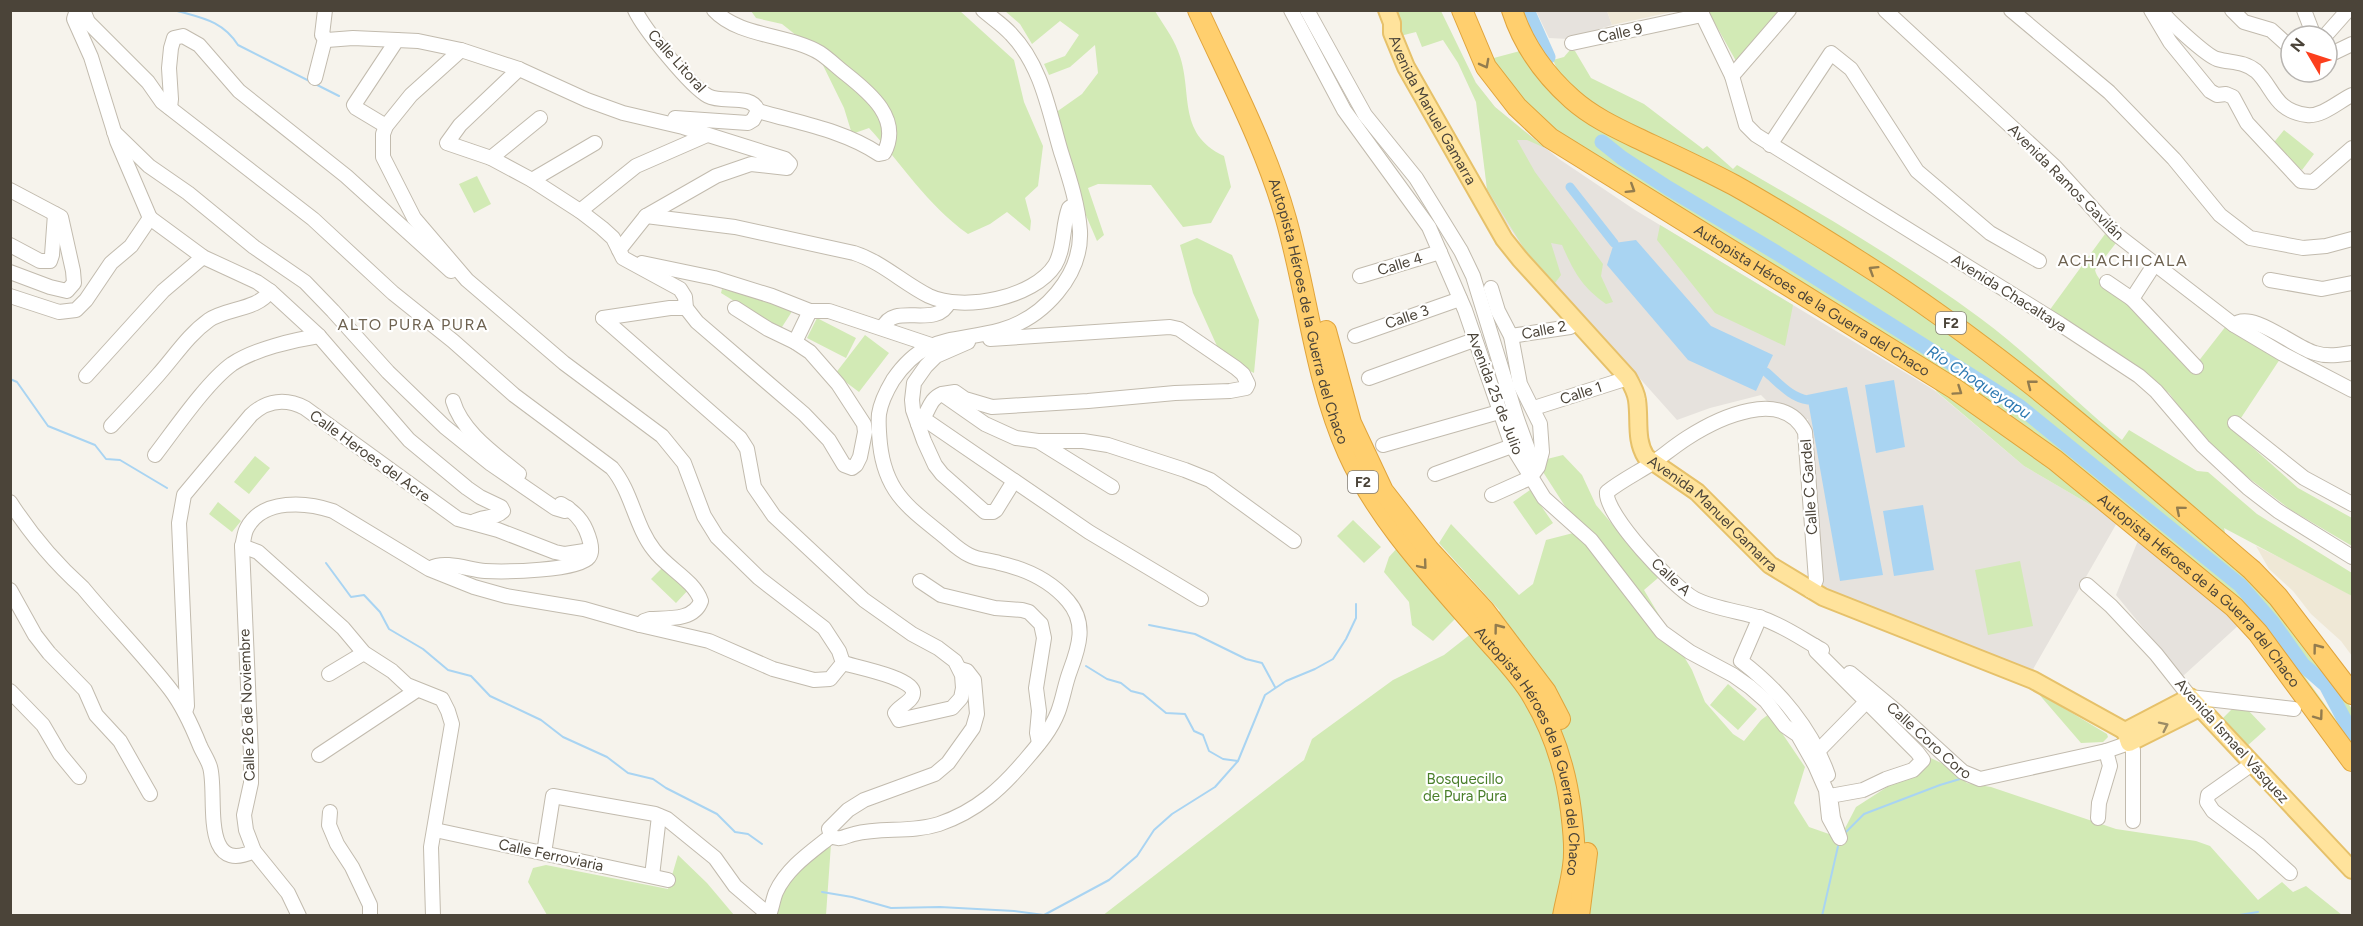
<svg xmlns="http://www.w3.org/2000/svg" width="2363" height="926" font-family="Figtree,sans-serif">
	<rect width="100%" height="100%" fill="#f6f3ec"/>
	<!-- industrial -->
	<path fill="#e6e2dd" d="M1536 11H1607L1612 25 1568 39 1549 38Z
		M1476 83 1495 107 1559 159 1635 210 1934 390 2024 466 2118 521 2032 671 1821 589 1808 419H1804L1767 401 1761 395 1710 408 1677 420 1525 250 1503 218 1487 189Z
		M2139 538 2240 624 2183 676 2116 595Z"/>
	<!-- education -->
	<path fill="#efe8d6" d="M1681 10 1612 25 1607 11V10Z
		M2256 546 2324 579 2352 596V656L2341 641 2311 614 2293 591 2269 569Z"/>
	<!-- green -->
	<path fill="#d2eab5" d="M751 11H960L1014 60 1024 102 1043 146 1038 186 1025 198 1031 221 1030 231 1007 212 990 224 968 234C927 205 902 164 869 128L852 134 844 108 816 51 782 24 756 18Z
		M1005 11H1155C1162 23 1173 37 1178 51 1194 90 1175 133 1224 156L1231 187 1211 223 1183 227 1151 185 1098 184 1088 188 1104 235 1097 241 1075 190 1055 113 1082 94 1098 73 1095 45 1070 67 1049 75 1044 64 1065 56 1079 35 1060 21 1032 44 1020 24Z
		M1391 11H1441L1476 83 1495 107 1545 148 1527 140H1517L1535 172 1603 264 1601 276 1613 302 1606 304C1581 286 1574 272 1562 245L1551 243 1561 275 1555 283 1525 250 1487 189 1476 102 1458 63 1443 40 1422 47 1416 32 1400 36Z
		M1708 11H1783L1736 61Z
		M1570 50 1575 51 1591 78 1644 104 1703 149 1707 146 1733 169 1737 165C1820 213 1903 261 1980 318 2030 355 2074 401 2122 440L2129 430 2197 471 2208 472 2257 514 2352 573V596L2224 528 2227 541 1970 325 1871 257 1773 198 1672 143 1607 112 1575 92 1562 80 1553 60 1564 57Z
		M1520 51 1540 77 1685 168 1803 234 1968 343 2229 561 2259 588 2304 642 2352 709V726L2273 616 2243 582 2154 507 2022 401 1648 168 1601 136 1596 144 1616 160 2015 410 2229 584 2269 627 2352 742V753L2273 643 2110 496 1548 126 1522 103 1490 59Z
		M2284 130 2314 154 2302 170 2271 146Z
		M477 176 491 204 474 213 459 184Z
		M1660 225 1793 305 1785 346 1715 313 1657 240Z
		M2105 234 2116 243 2095 270C2098 284 2118 292 2129 300 2152 320 2173 345 2194 367L2226 326 2280 359 2233 430 2298 488 2352 518V546L2291 510 2246 476 2200 436 2169 393 2049 311Z
		M1197 238 1232 255 1259 320 1254 373 1222 357 1193 293 1180 245Z
		M722 289 792 306 791 313 782 327H776L721 293Z
		M817 318 856 338 846 358 807 338Z
		M865 335 889 353 859 392 835 374Z
		M1931 383 2005 434 2118 521 2024 466 1937 392Z
		M1563 455 1582 475 1596 505 1658 578 1644 590 1692 670 1705 702 1733 734 1744 741 1761 720 1769 714 1805 767 1794 803 1809 827 1829 834 1835 831 1840 838 1856 807 1898 780 1920 753 1952 768 1967 783 1991 787 2116 829 2196 841 2210 846 2258 900 2282 882 2293 892 2306 886 2342 915 1102 916 1304 760 1312 739 1393 680 1444 655 1500 611 1439 543 1451 524 1519 595 1533 584 1546 540 1581 531 1543 472 1547 459Z
		M255 456 270 468 249 494 234 482Z
		M1530 490 1553 523 1536 535 1513 502Z
		M218 502 241 521 232 532 209 514Z
		M1353 520 1381 547 1364 563 1337 536Z
		M1398 547 1457 617 1433 641 1412 625 1409 602 1384 572 1389 557Z
		M2020 561 2033 626 1988 635 1975 570Z
		M665 565 689 589 676 603 651 579Z
		M1728 684 1757 709 1738 730 1710 705Z
		M2037 692 2107 734 2108 737 2103 742 2081 743Z
		M2234 707 2246 708 2266 729 2246 747 2221 720Z
		M831 844 826 915 773 916 789 873Z
		M678 855 707 883 734 915H547L528 882 533 868 546 865 668 889Z"/>
	<!-- water -->
	<path fill="#a9d4f2" d="M1636 240 1711 326 1773 355 1756 391 1688 360 1607 265 1614 243Z
		M1894 380 1905 447 1876 453 1865 385Z
		M1847 387 1883 575 1840 581 1807 395Z
		M1923 505 1934 570 1894 576 1883 511Z"/>
	<g fill="none" stroke-linecap="round" stroke-linejoin="round">
		<!-- stream -->
		<path stroke="#a9d4f2" stroke-width="2" d="M174 10C201 18 222 20 238 45L339 96
			M10 379 17 382 48 426 95 445 106 459 120 460 167 488
			M326 563 351 597 364 595 380 612 389 629 423 649 448 670 471 676 490 696 541 720 563 737 607 757 628 773 653 779 666 788 717 814 735 832 748 834 762 844
			M1149 625 1195 634 1246 659 1262 663 1275 687
			M1086 666 1107 679 1121 683 1131 691 1143 694 1166 713 1185 714 1194 731 1203 735 1209 751 1223 759 1238 761
			M1845 833 1864 814 1940 785 1960 779
			M822 892 852 897 891 908 940 907 1014 911 1044 915 1109 880 1137 856 1154 830 1172 814 1215 787 1238 761 1265 695 1286 681 1315 669 1333 659 1346 639 1356 618V604
			M1822 916 1839 842
			M2233 916 2258 912"/>
		<!-- canal -->
		<path stroke="#a9d4f2" stroke-width="9" d="M1570 187 1614 243
			M1766 372C1778 382 1791 398 1808 400"/>
		<!-- river -->
		<path stroke="#a9d4f2" stroke-width="15" d="M1527 10 1548 57
			M1602 142 1622 158 1668 188 1777 253 2019 406 2240 585 2273 623 2303 665 2326 685 2352 734"/>
		<defs>
			<g id="minor">
				<path d="M77 10 74 19 91 57 117 141 150 218"/>
				<path d="M83 10 88 22 148 82 162 102 313 219 393 293 453 341 514 395 612 468C632 492 635 526 654 550 667 568 694 580 701 601 694 621 667 618 650 619L644 621 640 625"/>
				<path d="M325 10 322 35 327 40 353 38 397 40"/>
				<path d="M635 10C644 29 690 86 708 96 722 104 752 93 758 111L753 120 748 123 675 118"/>
				<path d="M714 10C739 37 788 34 820 53 829 59 837 67 846 74 870 93 902 119 884 153L879 154C843 130 799 123 758 111"/>
				<path d="M1291 10 1344 110 1429 227 1465 310 1512 446 1544 498 1591 540 1662 632 1690 652 1733 675 1750 687 1766 701 1785 726 1798 735 1815 765 1826 790 1829 818 1840 838 1833 818 1830 796 1863 790 1886 779 1913 770 1923 760 1917 752 1816 651 1815 646"/>
				<path d="M1307 10 1365 115 1416 178 1461 251 1473 276 1517 419 1529 452 1530 476"/>
				<path d="M1700 10 1732 76 1746 125 1756 135 2060 324 2139 376 2156 391 2203 446 2248 488 2278 511 2352 557"/>
				<path d="M1885 10 2055 167 2116 234 2234 325 2281 353 2352 390"/>
				<path d="M2011 10 2109 92 2174 159 2220 215 2250 238 2303 248 2326 246 2352 239"/>
				<path d="M2151 10 2170 42 2210 91 2217 95 2226 94 2233 97 2247 123 2301 181 2313 182 2352 148"/>
				<path d="M2161 10C2167 20 2207 56 2217 59 2231 63 2244 61 2256 71 2274 88 2274 111 2307 115 2322 117 2339 101 2352 95"/>
				<path d="M2232 10 2244 22 2271 30 2291 48"/>
				<path d="M2304 10 2314 36"/>
				<path d="M2325 36 2348 10"/>
				<path d="M1572 43 1702 15"/>
				<path d="M2327 56 2352 44"/>
				<path d="M519 69 460 125 447 143 491 158 532 180 580 211 602 228 613 238 623 258 680 289 685 297 686 308 697 322 804 414 829 440 844 465 852 468 856 465 860 457 865 432 864 424 838 384 810 352 795 342 810 311"/>
				<path d="M1732 76 1789 10"/>
				<path d="M315 78 325 39"/>
				<path d="M170 108 171 99 169 68 171 48 174 38 183 36 199 45 239 91 346 176 451 271"/>
				<path d="M386 126 356 108 354 105 397 40 418 41 461 50"/>
				<path d="M114 132 149 166 188 193 254 247 305 282 333 311 388 372 445 427 491 464 555 508 565 511 568 508"/>
				<path d="M1770 145 1831 53 1851 69 1917 171 1990 233 2039 261"/>
				<path d="M491 158 540 118"/>
				<path d="M532 180 595 143"/>
				<path d="M10 190 61 217 73 271 74 283 67 291 50 287 10 272"/>
				<path d="M580 211 636 166 707 135"/>
				<path d="M646 216 735 227 854 253C882 262 903 283 929 296 963 312 1034 298 1055 265 1065 248 1062 226 1069 208L1075 204"/>
				<path d="M150 218 203 257 257 282 270 291 319 336 409 440 467 488 480 497 501 507 503 511C495 519 482 516 473 522"/>
				<path d="M10 245 40 261H50L52 255 55 214"/>
				<path d="M642 263 714 278 772 296 810 311H829L931 345"/>
				<path d="M1360 276 1440 252"/>
				<path d="M2270 280 2322 289 2352 283"/>
				<path d="M2107 282 2132 299 2196 367"/>
				<path d="M1491 288 1498 311 1511 336 1520 384 1540 424 1542 452 1538 467 1530 478 1492 495"/>
				<path d="M10 296 59 312 76 310 86 300 111 263 131 246 150 218"/>
				<path d="M2132 299 2154 265"/>
				<path d="M735 308 768 329 795 342"/>
				<path d="M603 318 740 438 747 449 754 487 774 516 864 600 912 634 938 648 955 661 962 675 963 688 961 698 952 708 899 720 895 713C899 706 914 701 913 692 913 678 856 667 843 663"/>
				<path d="M603 318 670 308H686"/>
				<path d="M2234 325C2251 309 2295 348 2315 353 2327 357 2340 355 2352 353"/>
				<path d="M883 328C893 301 937 330 949 302"/>
				<path d="M1355 336 1460 299"/>
				<path d="M1511 336 1570 327 1576 321"/>
				<path d="M968 342 936 356 926 366 914 383 912 400 913 410 924 441 935 465 942 474 985 512H993L996 510 1014 481"/>
				<path d="M86 376 163 291 203 257"/>
				<path d="M1369 378 1474 340"/>
				<path d="M942 394 955 392 965 399 992 407 1088 401 1175 393 1230 391 1246 388 1248 384 1243 374 1236 368 1179 329 1170 327 990 339"/>
				<path d="M453 401C462 432 495 454 519 474"/>
				<path d="M1534 408 1628 378"/>
				<path d="M924 419 1089 532 1201 599"/>
				<path d="M2235 423 2304 478 2352 504"/>
				<path d="M918 424C929 415 928 399 942 394L985 424 1016 438 1038 441 1112 487"/>
				<path d="M111 426C127 409 143 392 158 375 175 356 188 335 209 320 226 308 258 310 270 291"/>
				<path d="M1038 441H1083L1108 445 1185 470 1210 480 1294 541"/>
				<path d="M1383 445 1499 412"/>
				<path d="M155 455C175 429 207 382 232 364 255 349 293 340 319 336"/>
				<path d="M1435 474 1512 446"/>
				<path d="M10 502C30 533 55 563 83 588 111 622 143 654 170 689 183 706 192 726 200 746 203 753 208 760 210 767 218 793 199 877 254 851L246 830 244 815 251 783V755L242 546C244 540 244 533 247 528 263 498 307 502 333 511L429 569 474 587 506 596 584 609 640 625 709 641 773 669 814 680 830 679 843 663 839 651 824 628 759 578 717 537 704 516 684 463 662 436 564 363 467 280 414 218 383 157V134L386 126 411 95 461 50 519 69 587 100 623 113 683 127 785 159 790 164 787 168 751 164 716 176 646 216 619 250"/>
				<path d="M242 546 258 552 343 628 364 653 392 671 407 685 442 699 448 711 452 724 431 847 433 916"/>
				<path d="M431 568C445 560 470 570 485 571 504 572 579 571 589 557 594 551 589 537 586 530 581 518 572 510 561 504"/>
				<path d="M920 581 941 595 995 608 1022 610 1029 612 1041 624 1044 638 1036 688 1039 711 1037 733 1039 743"/>
				<path d="M2087 585 2111 606 2156 654 2190 697 2294 709"/>
				<path d="M10 590 35 635 49 653 85 690 96 715 120 741 150 794"/>
				<path d="M1811 591 1816 580 1805 432C1783 387 1718 418 1687 438 1676 445 1665 454 1654 462 1639 472 1622 480 1607 492 1604 514 1674 588 1695 599 1712 608 1742 612 1761 618 1783 625 1802 639 1822 650"/>
				<path d="M1760 617 1741 661C1779 690 1812 729 1828 775"/>
				<path id="s1" d="M1850 673 1896 711 1963 772 1980 779 2106 751 2129 743 2133 750V821"/>
				<path d="M329 674 364 653"/>
				<path d="M10 691 43 725 60 754 79 777"/>
				<path d="M185 712 187 706 179 523 184 495 251 415C267 400 286 398 305 408L458 519 498 530 555 552 565 554 591 550"/>
				<path d="M1819 750 1867 701"/>
				<path d="M319 755 417 690"/>
				<path d="M2252 764 2208 795 2207 802 2213 811 2259 845 2290 873"/>
				<path d="M330 812 329 825 337 844 352 867 370 905V916"/>
				<path d="M2098 818 2099 803 2110 766 2106 751"/>
				<path d="M435 830 668 880"/>
				<path d="M831 836 829 829 848 810 864 800 935 774 948 763 973 728 977 714 974 680 967 671 960 669"/>
				<path d="M254 851 288 893 299 916"/>
				<path d="M544 853 553 796 655 814 667 819 715 858 735 886 769 915C772 908 773 899 776 892 787 868 811 852 831 836 840 841 845 836 854 834 882 827 911 833 939 824 977 811 1002 788 1027 758 1039 744 1051 730 1058 712 1063 699 1065 684 1070 671 1079 647 1087 623 1068 601 1050 580 1026 569 999 563 989 560 978 560 969 555 958 550 949 540 940 533 906 506 885 490 880 444 879 434 878 424 879 414 881 401 887 390 893 380 925 333 954 343 1001 330 1043 318 1082 276 1080 231 1078 204 1069 177 1061 152 1049 112 1042 66 1011 34 1003 25 992 18 983 10"/>
				<path d="M652 876 659 816"/>
			</g>
			<g id="major">
				<path id="s2" d="M1387 10 1392 23V33L1406 67 1504 239 1520 259 1628 378C1632 385 1636 392 1637 400 1640 420 1635 440 1646 457L1697 492 1770 565 1823 597 2033 680 2125 731"/>
				<path d="M2125 731 2190 697 2352 870"/>
				<path d="M2125 731 2129 743 2199 708"/>
			</g>
			<g id="highway">
				<path id="s3" d="M1198 10C1229 78 1266 147 1286 219 1308 297 1315 379 1348 453 1379 522 1434 578 1482 634 1499 654 1520 674 1533 697 1554 732 1566 771 1571 811 1573 829 1576 848 1573 866 1571 883 1566 899 1563 916"/>
				<path id="s4" d="M1462 10 1486 67 1517 107 1550 138 1955 389 2055 460 2234 607 2258 633 2352 761"/>
				<path d="M1512 10C1523 44 1545 75 1572 99 1591 116 1614 127 1637 138 1669 153 1702 168 1734 185 1777 209 1818 235 1859 261 2001 350 2125 462 2252 570L2278 597 2352 694"/>
				<path d="M1326 331 1351 423 1383 491 1429 550 1484 610 1546 692 1560 719"/>
				<path d="M1579 916 1587 853"/>
			</g>
		</defs>
		<!-- minor casing -->
		<use href="#minor" stroke="#c2bbae" stroke-width="16"/>
		<!-- major casing -->
		<use href="#major" stroke="#e6c16a" stroke-width="20"/>
		<!-- highway casing -->
		<use href="#highway" stroke="#e0a43c" stroke-width="22"/>
		<!-- minor -->
		<use href="#minor" stroke="#fff" stroke-width="14"/>
		<!-- major -->
		<use href="#major" stroke="#ffe39c" stroke-width="16"/>
		<!-- highway -->
		<use href="#highway" stroke="#ffcf6e" stroke-width="20"/>
	</g>
	<!-- one-way arrows -->
	<defs><path id="oneway-chevron" d="M-2-3.5L2.5 0L-2 3.5" fill="none" stroke-width="1.6" stroke-linecap="round" stroke-linejoin="round" transform="scale(1.5)"/></defs>
	<g stroke="#937c4e">
		<use href="#oneway-chevron" transform="translate(1485 64) rotate(62)"/>
		<use href="#oneway-chevron" transform="translate(1631 189) rotate(32)"/>
		<use href="#oneway-chevron" transform="translate(1873 270) rotate(-148)"/>
		<use href="#oneway-chevron" transform="translate(2031 384) rotate(-142)"/>
		<use href="#oneway-chevron" transform="translate(1958 391) rotate(34)"/>
		<use href="#oneway-chevron" transform="translate(2180 510) rotate(-140)"/>
		<use href="#oneway-chevron" transform="translate(1423 565) rotate(50)"/>
		<use href="#oneway-chevron" transform="translate(1498 628) rotate(-127)"/>
		<use href="#oneway-chevron" transform="translate(2317 648) rotate(-127)"/>
		<use href="#oneway-chevron" transform="translate(2319 716) rotate(54)"/>
	</g>
	<use stroke="#9c8c66" href="#oneway-chevron" transform="translate(2164 726) rotate(-26)"/>
	<g text-anchor="middle" dominant-baseline="central" stroke-width="4.5" stroke-linejoin="round" paint-order="stroke">
		<!-- shield labels -->
		<g fill="#fff" stroke="#817c74" stroke-width="1.5">
			<rect x="1936" y="312" width="30" height="22" rx="4.5"/>
			<rect x="1348" y="471" width="30" height="22" rx="4.5"/>
		</g>
		<g font-size="14" font-weight="bold" fill="#4b4439">
			<text x="1951" y="323">F2</text>
			<text x="1363" y="482">F2</text>
		</g>
		<!-- street labels -->
		<g font-size="15" fill="#4b4439" stroke="#fff">
			<text transform="translate(1620 33) rotate(-12)">Calle 9</text>
			<text transform="translate(677 61) rotate(48)">Calle Litoral</text>
			<text stroke="none"><textPath href="#s2" startOffset="111">Avenida Manuel Gamarra</textPath></text>
			<text transform="translate(2066 182) rotate(45)">Avenida Ramos Gavilán</text>
			<text transform="translate(1400 264) rotate(-17)">Calle 4</text>
			<text transform="translate(2009 293) rotate(32)">Avenida Chacaltaya</text>
			<text stroke="none"><textPath href="#s4" startOffset="466">Autopista Héroes de la Guerra del Chaco</textPath></text>
			<text stroke="none"><textPath href="#s3" startOffset="322">Autopista Héroes de la Guerra del Chaco</textPath></text>
			<text transform="translate(1407 317) rotate(-19)">Calle 3</text>
			<text transform="translate(1544 330) rotate(-11)">Calle 2</text>
			<text transform="translate(1495 393) rotate(69)">Avenida 25 de Julio</text>
			<text transform="translate(1581 393) rotate(-18)">Calle 1</text>
			<text transform="translate(370 456) rotate(36)">Calle Heroes del Acre</text>
			<text transform="translate(1809 487) rotate(-94)">Calle C Gardel</text>
			<text stroke="none"><textPath href="#s2" startOffset="615">Avenida Manuel Gamarra</textPath></text>
			<text transform="translate(1671 577) rotate(43)">Calle A</text>
			<text stroke="none"><textPath href="#s4" startOffset="952">Autopista Héroes de la Guerra del Chaco</textPath></text>
			<text transform="translate(247 705) rotate(-92)">Calle 26 de Noviembre</text>
			<text stroke="none"><textPath href="#s1" startOffset="104">Calle Coro Coro</textPath></text>
			<text transform="translate(2232 741) rotate(48)">Avenida Ismael Vásquez</text>
			<text stroke="none"><textPath href="#s3" startOffset="826">Autopista Héroes de la Guerra del Chaco</textPath></text>
			<text transform="translate(551 855) rotate(12)">Calle Ferroviaria</text>
		</g>
		<!-- park labels -->
		<g font-size="15" fill="#4a7f2a" stroke="#fff">
			<text x="1465" y="779">Bosquecillo<tspan x="1465" dy="17">de Pura Pura</tspan></text>
		</g>
		<!-- neighbourhood labels -->
		<g font-size="16" letter-spacing="1.5" fill="#6e6250" stroke="#fff">
			<text x="2123" y="260">ACHACHICALA</text>
			<text x="413" y="324">ALTO PURA PURA</text>
		</g>
		<!-- water labels -->
		<g font-size="16" font-style="italic" fill="#2e7ab2" stroke="#fff">
			<text transform="translate(1979 382) rotate(33)">Río Choqueyapu</text>
		</g>
	</g>
	<!-- border -->
	<rect width="2363" height="926" fill="none" stroke="#4b4439" stroke-width="24"/>
	<!-- north arrow -->
	<g transform="translate(2309 54) rotate(309)"><circle r="28" fill="#ffffff" stroke="#b7b4b0" stroke-width="1.5"/>
	<path d="M0-4.5L10 22L0 15L-10 22Z" fill="#fc3f1d"/>
	<text y="-9" font-size="16" font-weight="bold" text-anchor="middle" fill="#4b4439">N</text>
	</g>
</svg>
